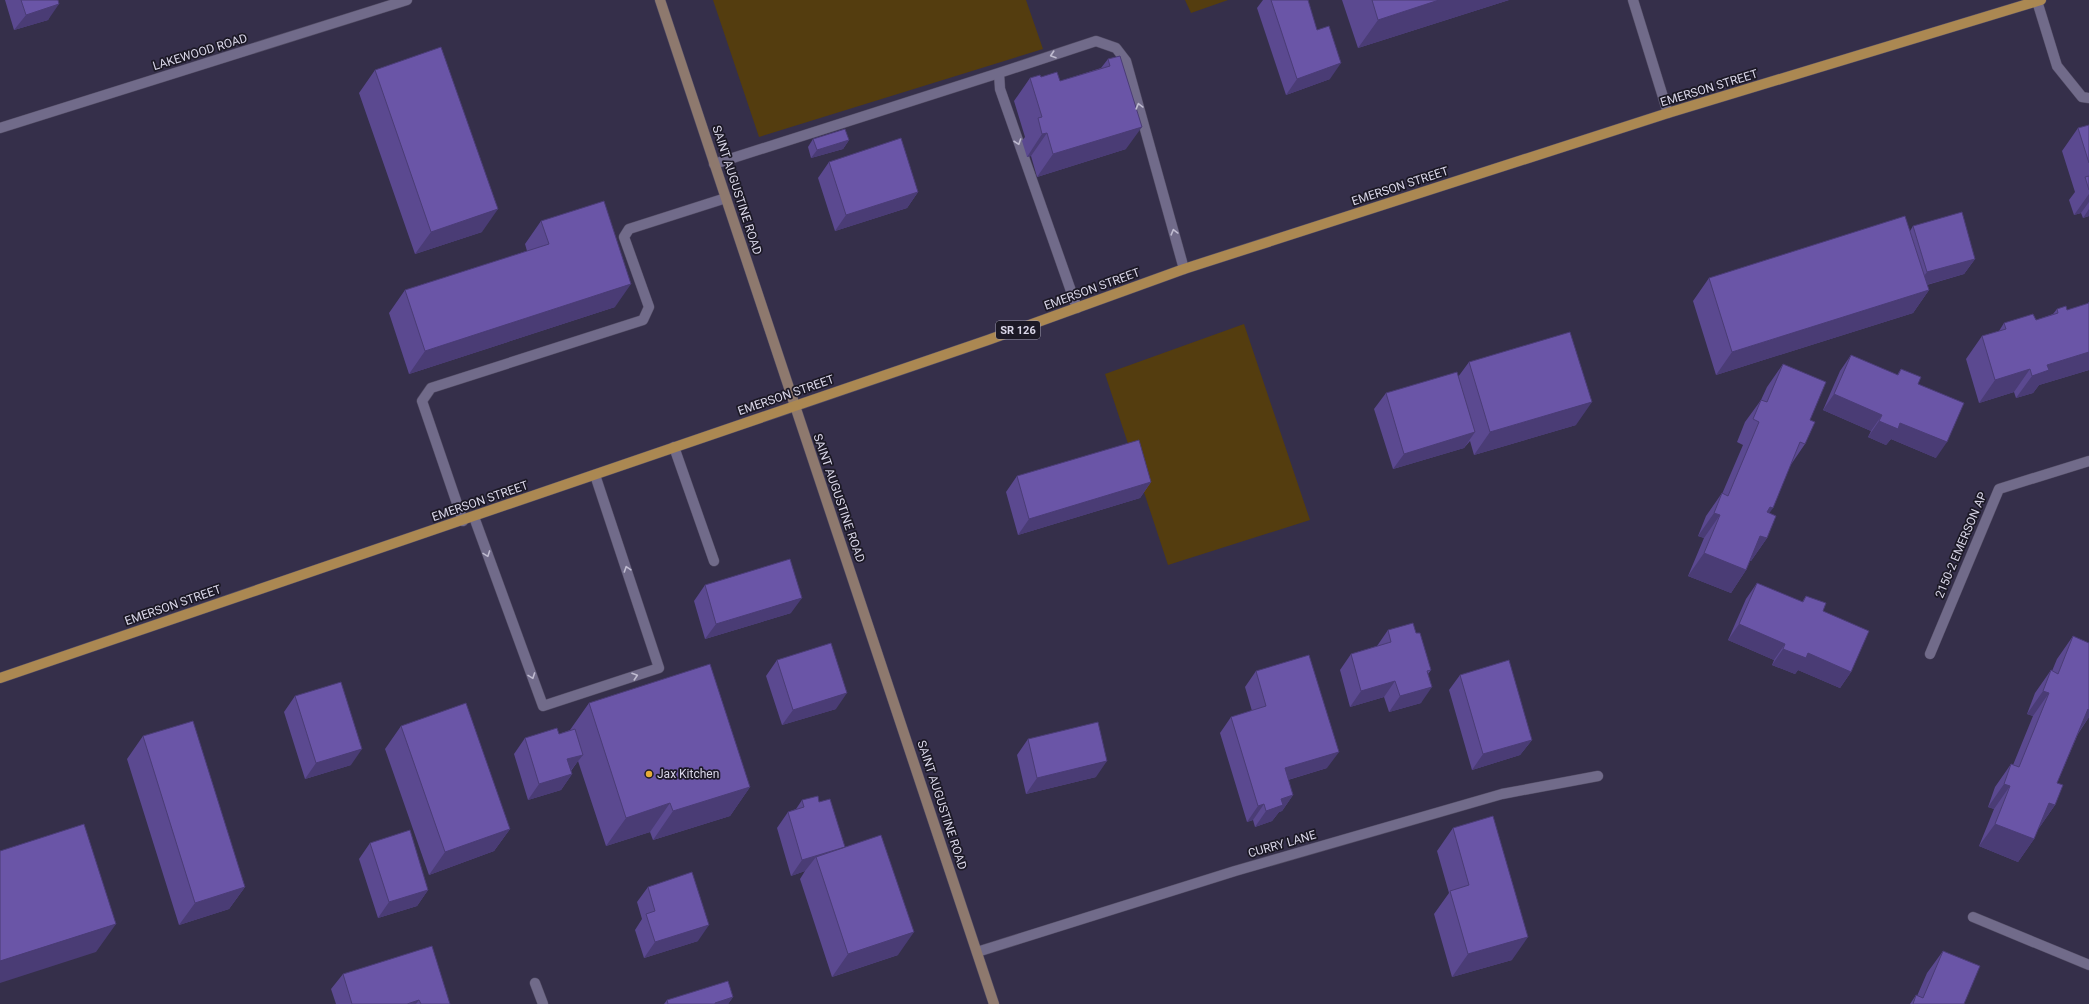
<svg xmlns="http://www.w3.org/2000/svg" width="2089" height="1004" font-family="Roboto,sans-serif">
	<rect width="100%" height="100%" fill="#352f4a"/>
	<!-- green -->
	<path fill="#543d0f" d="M713 0H1026L1043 49 759 137Z
		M1185 0H1228L1191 13Z
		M1244 324 1310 520 1168 565 1105 374Z"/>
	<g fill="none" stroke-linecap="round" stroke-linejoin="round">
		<defs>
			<path id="service" d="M2037 1 2057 66 2082 97 2089 98
				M714 164 999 73
				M1077 308 1000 89 999 73 1096 41 1116 48 1126 61 1184 269
				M674 447 714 561
				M474 517 543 706 659 668 595 475
				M463 521 422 401 431 388 643 320 649 307 624 237 629 229 726 198"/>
			<path id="minor" d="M1633 0 1668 113
				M0 128 407 0
				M1930 654 1999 489 2089 461
				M1973 917 2089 965
				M977 952 1235 871 1502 794 1598 776
				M535 983 543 1004"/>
			<path id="secondary" d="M660 0 994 1004"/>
			<path id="primary" d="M0 678 988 340 1184 269 1668 113 2041 0"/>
		</defs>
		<!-- service casing -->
		<use href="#service" stroke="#524c64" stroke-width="11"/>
		<!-- minor casing -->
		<use href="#minor" stroke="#524c64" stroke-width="11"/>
		<!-- secondary casing -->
		<use href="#secondary" stroke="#524c64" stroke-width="11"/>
		<!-- primary casing -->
		<use href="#primary" stroke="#524c64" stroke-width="11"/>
		<!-- service -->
		<use href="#service" stroke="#716b8a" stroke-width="10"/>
		<!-- minor -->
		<use href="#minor" stroke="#716b8a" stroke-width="10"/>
		<!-- secondary -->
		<use href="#secondary" stroke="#8e796e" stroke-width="10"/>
		<!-- primary -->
		<use href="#primary" stroke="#ab8852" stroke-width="10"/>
	</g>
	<!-- wall -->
	<path fill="#5b4990" d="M5 0H58L48 20 14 30Z
		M1263 0H1308L1330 79 1286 95 1257 8Z
		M1342 0H1509L1358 48Z
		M1120 56 1126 149 1037 177 1031 156 1027 157 1022 141 1025 137 1014 101 1030 78 1041 77 1060 81 1101 68 1108 59Z
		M375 70 482 232 415 254 359 93Z
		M2089 125V216L2083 218 2081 213 2074 215 2069 200 2075 192 2062 151 2078 128Z
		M813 139 849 140 843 149 811 158 808 147Z
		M829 162 918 192 907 208 835 231 818 178Z
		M541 221 615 307 409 374 389 313 405 290 527 251 525 244Z
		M1913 226 1975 259 1964 274 1927 285 1929 290 1913 313 1716 375 1693 301 1709 278 1910 231Z
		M2089 302V370L2039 385 2033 393 2016 398 2014 392 1979 403 1966 359 1982 336 1999 331 2004 323 2036 320 2053 314 2057 309 2067 310 2087 304Z
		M1851 355 1897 375 1901 369 1918 384 1936 458 1891 439 1886 445 1868 437 1871 431 1823 410 1840 371Z
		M1469 362 1576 425 1474 455 1470 441 1464 448 1393 469 1374 409 1386 393 1458 377Z
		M1783 364 1810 420 1805 444 1790 466 1769 513 1767 538 1751 561H1750L1746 570 1731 593 1688 576 1704 538 1698 536 1706 516 1722 493V494L1743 445 1737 442 1745 422 1761 400 1767 387Z
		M1017 476 1151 482 1140 498 1018 535 1006 492Z
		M1757 583 1802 602 1806 596 1823 611 1851 672 1840 688 1798 670 1795 674 1772 665 1774 660 1728 640 1746 599Z
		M705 585 791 613 705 639 694 601Z
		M1388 630 1416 633 1431 670 1428 674 1421 703 1389 712 1384 697 1350 707 1340 670 1351 654 1377 646Z
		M2073 636 2089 717 2078 734 2057 783 2055 805 2039 828H2038L2034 839 2018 862 1979 846 1994 809 1988 807 1995 787 2011 764 2013 765 2033 716 2027 714 2035 693 2051 670 2052 671 2057 659Z
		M777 660 836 709 782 725 766 676Z
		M1256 671 1327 768 1288 780 1293 795 1282 811 1279 812 1272 821 1255 827 1253 820 1247 822 1220 733 1231 717 1252 711 1245 687Z
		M1460 675 1532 740 1520 755 1472 770 1449 690Z
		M295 696 351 765 305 779 284 712Z
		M589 703 750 787 730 816 653 840 650 832 606 846 578 761 571 771 572 774 561 790 528 800 514 754 525 738 559 734 570 730Z
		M401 726 510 829 494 851 429 875 385 749Z
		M143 736 245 887 229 909 179 925 127 759Z
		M1028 739 1096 777 1026 794 1017 755Z
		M802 800 819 802 845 847 898 955 832 977 800 879 805 871 791 876 777 828 788 812 796 809Z
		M1453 828 1512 960 1452 977 1434 914 1449 893 1437 851Z
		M370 843 428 890 417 906 378 918 359 859Z
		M648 887 698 941 644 958 635 930 642 919 637 902Z
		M1943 951 1964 1004H1910L1916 995 1917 996 1927 973Z
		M343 974 450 1004H336L331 989Z
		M733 997 728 1004H664L667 1000Z"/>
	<!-- shaded-wall -->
	<path fill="#4a3c75" d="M1439 0H1509L1358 48 1378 20Z
		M59 4 48 20 14 30 26 15Z
		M1341 63 1330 79 1286 95 1297 79Z
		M1142 127 1126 149 1037 177 1053 154Z
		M1047 133 1031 156 1027 157 1042 134Z
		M849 140 843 149 811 158 817 150Z
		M918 192 907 208 835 231 846 215Z
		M2089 194V202L2081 213 2074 215Z
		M498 209 482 232 415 254 431 232Z
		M2089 209V216L2083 218Z
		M1975 259 1964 274 1915 288 1927 272Z
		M631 284 615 307 409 374 425 351Z
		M1929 290 1913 313 1716 375 1732 352Z
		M2089 352V370L2039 385 2033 393 2016 398 2032 376 2047 365Z
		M2030 369 2014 392 1979 403 1995 380Z
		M1834 394 1882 415 1871 431 1823 410Z
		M1592 402 1576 425 1474 455 1490 432Z
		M1879 421 1900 423 1947 442 1936 458 1891 439 1886 445 1868 437Z
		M1475 432 1464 448 1393 469 1404 454Z
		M1151 482 1140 498 1018 535 1029 519Z
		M1770 507 1773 508 1757 531Z
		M1714 513 1720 515 1704 538 1698 536Z
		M1760 536 1767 538 1751 561 1744 559Z
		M1704 553 1746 570 1731 593 1688 576Z
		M802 598 791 613 705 639 716 624Z
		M1739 624 1785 644 1774 660 1728 640Z
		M1783 649 1808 653 1851 672 1840 688 1798 670 1795 674 1772 665Z
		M1395 681 1384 697 1350 707 1361 691Z
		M1432 687 1421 703 1389 712 1400 696Z
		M2043 691 2049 693 2033 716 2027 714Z
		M847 693 836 709 782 725 793 710Z
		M2088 709 2089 710V717L2077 734Z
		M1532 740 1520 755 1472 770 1483 754Z
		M362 749 351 765 305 779 316 763Z
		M1339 752 1327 768 1274 784 1285 768Z
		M583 755 571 770 556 775 567 759Z
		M1107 761 1096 777 1026 794 1037 778Z
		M572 774 561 790 528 800 539 784Z
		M2004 784 2010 786 1994 809 1988 807Z
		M750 787 730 816 653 840 673 811Z
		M1293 795 1282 811 1279 812 1272 821 1255 827 1266 811 1281 799Z
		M670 803 650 832 606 846 626 818Z
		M2049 803 2055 805 2039 828 2033 825Z
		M1264 804 1253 820 1247 822 1258 806Z
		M1995 824 2034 839 2018 862 1979 846Z
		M510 829 494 851 429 875 445 852Z
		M845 847 816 857 805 871 791 876 802 860Z
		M245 887 229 909 179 925 195 903Z
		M428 890 417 906 378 918 389 902Z
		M116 924 96 952 0 983V961Z
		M709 925 698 941 644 958 655 942Z
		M914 932 898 955 832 977 848 954Z
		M1528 937 1512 960 1452 977 1468 954Z
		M733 997 728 1004H714L715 1003Z
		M419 1000 416 1004H407Z"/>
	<!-- building -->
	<path fill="#6a55a7" stroke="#4a3c75" d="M21 0H58L59 4 26 15Z
		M1271 0H1308L1317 30 1329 26 1341 63 1297 79Z
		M1372 0H1439L1378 20Z
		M441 47 498 209 431 232 375 70Z
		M1120 56 1142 127 1053 154 1047 133 1042 134 1038 118 1042 117 1030 78 1040 75 1041 77 1057 72 1060 81 1110 66 1108 59Z
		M2089 125V163L2078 128Z
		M845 129 849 140 817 150 813 139Z
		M901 138 918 192 846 215 829 162Z
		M2089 176V190L2085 177Z
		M604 201 631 284 425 351 405 290 549 244 541 221Z
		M1962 212 1975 259 1927 272 1913 226Z
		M1905 216 1929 290 1732 352 1709 278Z
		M2089 303V352L2047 365 2049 370 2032 376 2030 369 1995 380 1982 336 2006 329 2004 323 2033 314 2036 320 2058 313 2057 309 2066 306 2067 310Z
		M1570 332 1592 402 1490 432 1469 362Z
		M1851 355 1898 375 1901 369 1921 377 1918 384 1964 403 1947 442 1900 423 1898 429 1879 421 1882 415 1834 394Z
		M1783 364 1826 382 1810 420 1815 422 1805 444 1800 442 1773 508 1770 507 1767 512 1776 516 1767 538 1760 536 1746 570 1704 553 1720 515 1714 513 1722 493 1728 496 1759 422 1753 419 1761 400 1767 402Z
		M1457 372 1475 432 1404 454 1386 393Z
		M1139 440 1151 482 1029 519 1017 476Z
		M790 559 802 598 716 624 705 585Z
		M1757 583 1803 602 1806 596 1826 603 1823 611 1869 631 1851 672 1808 653 1806 658 1783 649 1785 644 1739 624Z
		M1413 623 1416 633H1420L1431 670 1427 671 1432 687 1400 696 1395 681 1361 691 1351 654 1391 642 1388 630Z
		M2073 636 2089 643V710L2088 709 2057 783 2063 785 2055 805 2049 803 2034 839 1995 824 2010 786 2004 784 2011 764 2019 767 2049 693 2043 691 2051 670 2058 674Z
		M831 643 847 693 793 710 777 660Z
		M1309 655 1339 752 1285 768 1293 795 1281 799 1283 805 1266 811 1264 804 1258 806 1231 717 1266 706 1256 671Z
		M1509 660 1532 740 1483 754 1460 675Z
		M710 664 750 787 673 811 670 803 626 818 589 703Z
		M341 682 362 749 316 763 295 696Z
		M466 703 510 829 445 852 401 726Z
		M193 721 245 887 195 903 143 736Z
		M1098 722 1107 761 1037 778 1028 739Z
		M557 728 559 734 575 729 583 755 567 759 572 774 539 784 525 738Z
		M818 796 819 802 830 799 845 847 802 860 788 812 804 807 802 800Z
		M1493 816 1528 937 1468 954 1450 891 1469 885 1453 828Z
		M84 824 116 924 0 961V851Z
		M410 830 428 890 389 902 370 843Z
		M881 835 914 932 848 954 816 857Z
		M692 872 709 925 655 942 646 914 655 911 648 887Z
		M432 946 450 1004H421L419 1000 407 1004H352L343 974Z
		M1943 951 1980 966 1964 1004H1913L1916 995 1923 998Z
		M728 981 733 997 715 1003V1004H668L667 1000Z"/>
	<!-- one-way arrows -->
	<defs><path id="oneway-chevron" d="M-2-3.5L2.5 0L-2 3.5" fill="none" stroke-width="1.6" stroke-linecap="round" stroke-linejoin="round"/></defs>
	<g stroke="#bfbbd0">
		<use href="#oneway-chevron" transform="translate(1053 55) rotate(162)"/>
		<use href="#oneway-chevron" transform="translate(1139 106) rotate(-105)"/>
		<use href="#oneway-chevron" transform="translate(1018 142) rotate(71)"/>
		<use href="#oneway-chevron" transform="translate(1174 232) rotate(-105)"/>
		<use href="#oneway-chevron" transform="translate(487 554) rotate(70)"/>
		<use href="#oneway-chevron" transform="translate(627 569) rotate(-108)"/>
		<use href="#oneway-chevron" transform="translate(532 676) rotate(70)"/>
		<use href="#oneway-chevron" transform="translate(635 676) rotate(-18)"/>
	</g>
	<!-- markers -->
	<circle fill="#e7ac37" stroke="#1c1926" stroke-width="1.5" cx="649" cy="774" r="4"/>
	<g text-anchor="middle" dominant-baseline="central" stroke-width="3.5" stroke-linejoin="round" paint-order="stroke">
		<!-- shield labels -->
		<rect fill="#1c1926" stroke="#a09dae" stroke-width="1" x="996" y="321" width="44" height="18" rx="3"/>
		<g font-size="11" font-weight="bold" fill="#d9d6e8">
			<text x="1018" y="330">SR 126</text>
		</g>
		<!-- street labels -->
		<g font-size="12" fill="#d9d6e8" stroke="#1c1926">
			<text transform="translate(200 52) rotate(-17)">LAKEWOOD ROAD</text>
			<text transform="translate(1709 88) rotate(-17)">EMERSON STREET</text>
			<text transform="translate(1400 186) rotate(-18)">EMERSON STREET</text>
			<text transform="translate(737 190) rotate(72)">SAINT AUGUSTINE ROAD</text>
			<text transform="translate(1092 289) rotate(-20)">EMERSON STREET</text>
			<text transform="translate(786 395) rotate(-19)">EMERSON STREET</text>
			<text transform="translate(839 498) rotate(71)">SAINT AUGUSTINE ROAD</text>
			<text transform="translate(480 501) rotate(-19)">EMERSON STREET</text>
			<text transform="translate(1961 545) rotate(-67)">2150-2 EMERSON AP</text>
			<text transform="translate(173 605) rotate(-19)">EMERSON STREET</text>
			<text transform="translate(942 805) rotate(72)">SAINT AUGUSTINE ROAD</text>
			<text transform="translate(1282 844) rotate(-16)">CURRY LANE</text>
		</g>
		<!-- poi labels -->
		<g font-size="12" fill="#d9d6e8" stroke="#1c1926" text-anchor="start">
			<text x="657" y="774">Jax Kitchen</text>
		</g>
	</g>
</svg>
